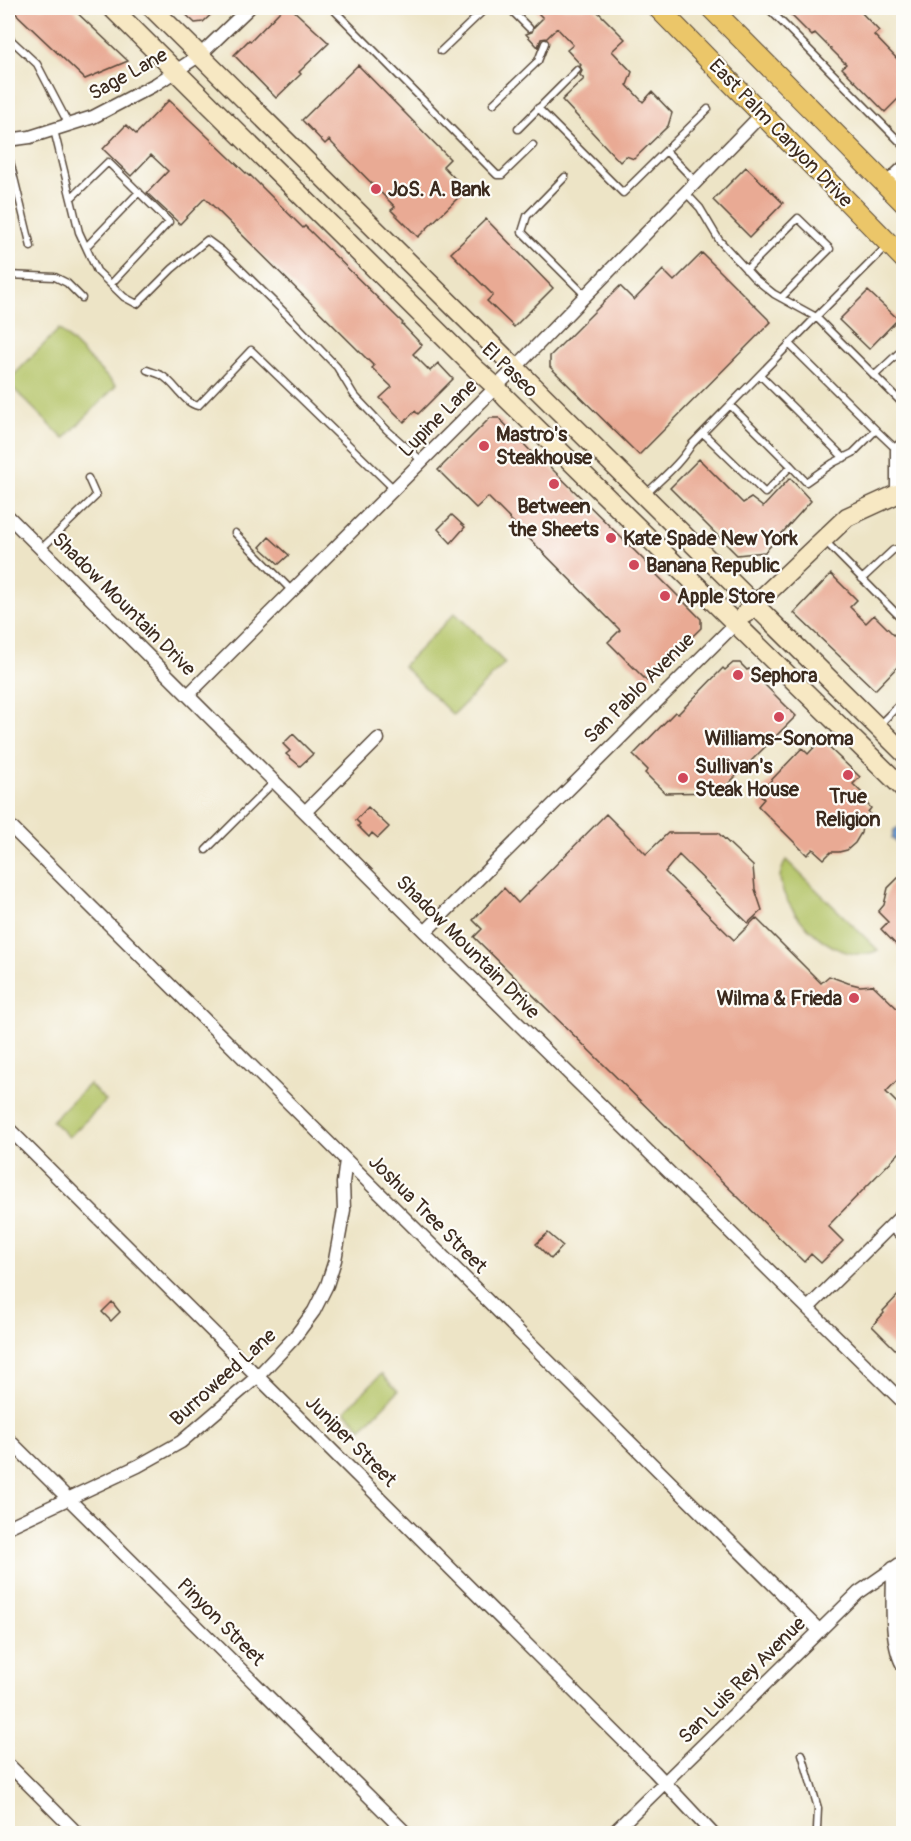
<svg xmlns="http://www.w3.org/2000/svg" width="911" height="1841" font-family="Pangolin,sans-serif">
	<rect width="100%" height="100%" fill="#fdfcf7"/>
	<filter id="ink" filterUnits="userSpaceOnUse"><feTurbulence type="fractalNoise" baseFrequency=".0167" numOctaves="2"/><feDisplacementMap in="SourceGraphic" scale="12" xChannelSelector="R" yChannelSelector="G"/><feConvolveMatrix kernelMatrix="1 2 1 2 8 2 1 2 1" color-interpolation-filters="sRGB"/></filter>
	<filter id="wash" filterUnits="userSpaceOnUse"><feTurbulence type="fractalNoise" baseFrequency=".008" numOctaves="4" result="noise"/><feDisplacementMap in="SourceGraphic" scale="24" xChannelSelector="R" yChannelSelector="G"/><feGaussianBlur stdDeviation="1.35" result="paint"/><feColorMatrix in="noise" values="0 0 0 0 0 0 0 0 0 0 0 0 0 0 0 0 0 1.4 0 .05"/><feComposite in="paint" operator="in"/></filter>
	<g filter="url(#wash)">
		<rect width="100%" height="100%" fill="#ede4c6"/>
		<!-- green -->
		<path fill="#b4c467" stroke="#787742" stroke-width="1.5" d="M59 329 116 386 64 439 8 383V381Z
			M455 613 505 663 453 715 403 666Z
			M786 860 878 950C841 970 783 915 780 878 780 872 783 866 786 860Z
			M89 1084 106 1101 69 1137 52 1121Z
			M381 1374 398 1391 362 1428 345 1411Z"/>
		<!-- water -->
		<path fill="#6c9ed7" stroke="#54647a" stroke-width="1.5" d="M899 827 903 828V844H898L892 838 894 830Z"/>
		<g id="blocks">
			<!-- building -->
			<path fill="#e9aa94" d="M10 8H72L128 61 85 79Z
				M179 8H218L203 22 195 23Z
				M283 8H291L329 43 299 72 301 74 276 98 234 55 249 40 251 41Z
				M533 8H594L625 39 612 51 632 72 627 85 643 102 652 92 672 113 668 126 634 159 626 156 620 162 562 100 584 79 580 75 582 71 580 66 581 65 567 50 573 45 557 28 547 38 541 39 538 47 526 34 532 32 534 27 543 18Z
				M784 8H857L879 31 874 35 903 65V94L885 112 842 68 846 64 815 33 812 36Z
				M358 65 450 159 443 166 466 190 418 237 391 210 395 207 329 140 325 144 302 120Z
				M169 100 249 176 250 175 303 228 305 226 403 323 402 324 422 345 413 354 430 371 438 363 453 379 418 414 415 411 404 422 380 398 392 387 372 368 374 366 205 198 180 224 147 193 168 171 151 155 131 176 103 149 126 125 136 134Z
				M746 167 783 203 750 237 713 200Z
				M486 219 553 288 514 327 487 301 493 295 451 253Z
				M702 253 771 322 639 455 550 367V356L620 286 634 300 663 270 674 281Z
				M868 291 898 319 869 349 839 320Z
				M490 418H499L539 460 541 458 654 570 653 571 701 619V628L647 681 608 642 620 630 488 497 476 508 438 470Z
				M699 459 743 503 751 498 763 507 790 478 811 501 765 552 737 555 670 488Z
				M452 515 465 527 451 543 438 529Z
				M269 537 289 555 279 564 260 547Z
				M831 574 857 600 850 607 866 623 874 615 903 644V661L875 690 794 613Z
				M733 663H740L747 670 749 669 796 716 720 792 665 793 645 773 648 770 633 755 675 712 678 714 723 668 725 670Z
				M293 734 313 754 300 766 286 754 290 751 283 744Z
				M821 740 860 777 853 784 866 797 863 800 871 808 868 812 870 814 863 821 861 833 855 843 847 850 839 852H831L824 859 813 849 807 855 758 806 764 799 759 793 802 748 808 754Z
				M368 807 389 827 378 838 372 833 369 837 358 826 360 824 356 820Z
				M606 814 646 854 668 833H718L753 866 755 889 762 910 748 923 679 855 665 872 734 940 756 918 821 983 829 976 848 983 860 986 873 985 903 1014V1074L886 1092 903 1109V1149L828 1226 843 1241 821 1263 811 1254 804 1262 474 937 482 929 473 920 504 888 518 903Z
				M903 873V952L881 929 888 922 878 912 884 905 888 888Z
				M548 1233 563 1246 551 1259 536 1244Z
				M903 1290V1357L872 1326 884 1313 883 1311Z
				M112 1302 120 1312 111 1321 102 1312Z"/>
		</g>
	</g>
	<g filter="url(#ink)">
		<use href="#blocks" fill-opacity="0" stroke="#564637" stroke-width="1.5"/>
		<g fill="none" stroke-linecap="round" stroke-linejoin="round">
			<defs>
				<path id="lane" d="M332 8 497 175H502L533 145
					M509 8 529 28
					M768 8 904 146
					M8 37 37 64 69 125
					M441 51 486 8
					M493 104 538 61 545 43
					M538 108 623 193 708 109
					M518 129 577 70
					M54 130 79 232 97 271 124 297 137 304 172 269 207 240 222 251 294 322 337 367 354 395 387 430 422 461
					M666 151 696 182
					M8 153 31 247
					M565 177 527 216 522 232 586 296
					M686 193 700 208 719 240 754 278 774 294 816 317 886 247
					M71 198 108 162 169 222 111 284
					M86 247 139 192
					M746 270 798 218 830 249 781 298
					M8 275 55 277 67 283 82 298
					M789 344 876 430
					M147 370C152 372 157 373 161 375 175 382 183 403 198 406L251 350 394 489
					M760 375 844 458
					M874 376 904 348
					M730 405 791 466
					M703 433 765 493 791 466 806 482 833 463 853 453 876 430 897 450
					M645 495C662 478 680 464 692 444L816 317 904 405
					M235 533 292 591
					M824 540 904 621
					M41 549 96 496 88 478
					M862 579 893 550 897 549 904 555
					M880 724 904 700
					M206 850 274 782
					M890 1228 904 1240
					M802 1754 818 1808 817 1829 819 1834"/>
				<path id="street" d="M8 140 30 137 93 117 156 84 200 55 249 8
					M885 185 904 167
					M897 494V450L904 443
					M8 516 425 932 904 1403
					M188 695 519 364 762 114
					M305 812 378 739
					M8 824 820 1631
					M425 932 736 623
					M8 1128 654 1771 713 1834
					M808 1308 904 1213
					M8 1439 407 1834
					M8 1527 138 1466 181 1442 258 1376 294 1338 314 1311 327 1285 335 1260 344 1210 343 1183 346 1160
					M893 1568C893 1595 889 1645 904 1667
					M8 1764 78 1834
					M612 1834 858 1593 904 1561"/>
				<path id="secondary" d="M112 8 476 369 496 387 506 398 904 789
					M152 8 904 753
					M745 614 847 517 897 494 904 493"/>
				<path id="primary" d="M658 8 904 259
					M711 8 904 203"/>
			</defs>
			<!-- lane casing -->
			<use href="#lane" stroke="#564637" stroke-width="9"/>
			<!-- street casing -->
			<use href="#street" stroke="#564637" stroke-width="15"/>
			<!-- secondary casing -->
			<use href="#secondary" stroke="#564637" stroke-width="21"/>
			<!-- primary casing -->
			<use href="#primary" stroke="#564637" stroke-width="22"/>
			<!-- lane -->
			<use href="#lane" stroke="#fff" stroke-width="6"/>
			<!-- street -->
			<use href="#street" stroke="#fff" stroke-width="12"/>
			<!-- secondary -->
			<use href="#secondary" stroke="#f7e8c3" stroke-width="18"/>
			<!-- primary -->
			<use href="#primary" stroke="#ebc669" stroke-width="20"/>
		</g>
	</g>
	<!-- markers -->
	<g fill="#d1495b" stroke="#fdfcf7" stroke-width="2">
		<circle cx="376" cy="189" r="6"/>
		<circle cx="484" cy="446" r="6"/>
		<circle cx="554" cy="484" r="6"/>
		<circle cx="611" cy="538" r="6"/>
		<circle cx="634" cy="565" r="6"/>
		<circle cx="665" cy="596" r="6"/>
		<circle cx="738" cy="675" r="6"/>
		<circle cx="779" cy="717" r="6"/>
		<circle cx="848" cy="775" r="6"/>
		<circle cx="683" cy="778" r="6"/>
		<circle cx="854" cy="998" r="6"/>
	</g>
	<g text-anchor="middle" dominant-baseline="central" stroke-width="4.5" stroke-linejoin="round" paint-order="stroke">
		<!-- street labels -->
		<g font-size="20" fill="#3b2a1e" stroke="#fdfcf7">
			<text transform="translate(128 74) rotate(-29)">Sage Lane</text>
			<text transform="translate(781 133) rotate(46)">East Palm Canyon Drive</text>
			<text transform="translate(510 370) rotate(44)">El Paseo</text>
			<text transform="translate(438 418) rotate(-45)">Lupine Lane</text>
			<text transform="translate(124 604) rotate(45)">Shadow Mountain Drive</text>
			<text transform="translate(639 688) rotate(-45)">San Pablo Avenue</text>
			<text transform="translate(468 947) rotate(45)">Shadow Mountain Drive</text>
			<text transform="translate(428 1214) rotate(45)">Joshua Tree Street</text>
			<text transform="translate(223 1377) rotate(-42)">Burroweed Lane</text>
			<text transform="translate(351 1441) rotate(45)">Juniper Street</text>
			<text transform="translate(221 1622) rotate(45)">Pinyon Street</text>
			<text transform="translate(742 1680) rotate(-45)">San Luis Rey Avenue</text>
		</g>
		<!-- poi labels -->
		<g font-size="20" font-weight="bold" fill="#3b2a1e" stroke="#fdfcf7" text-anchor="start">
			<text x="388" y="189">JoS. A. Bank</text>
			<text x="496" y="434">Mastro's<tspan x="496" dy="23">Steakhouse</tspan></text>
			<text x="554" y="506" text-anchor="middle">Between<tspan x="554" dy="23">the Sheets</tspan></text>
			<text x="623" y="538">Kate Spade New York</text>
			<text x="646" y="565">Banana Republic</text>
			<text x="677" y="596">Apple Store</text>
			<text x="750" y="675">Sephora</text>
			<text x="779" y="738" text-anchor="middle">Williams-Sonoma</text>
			<text x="695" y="766">Sullivan's<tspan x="695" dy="23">Steak House</tspan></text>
			<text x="848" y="796" text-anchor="middle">True<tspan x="848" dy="23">Religion</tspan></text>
			<text x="842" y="998" text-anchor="end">Wilma &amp; Frieda</text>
		</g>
	</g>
	<!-- margin -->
	<rect width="911" height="1841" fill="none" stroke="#fdfcf7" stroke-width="30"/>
</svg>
